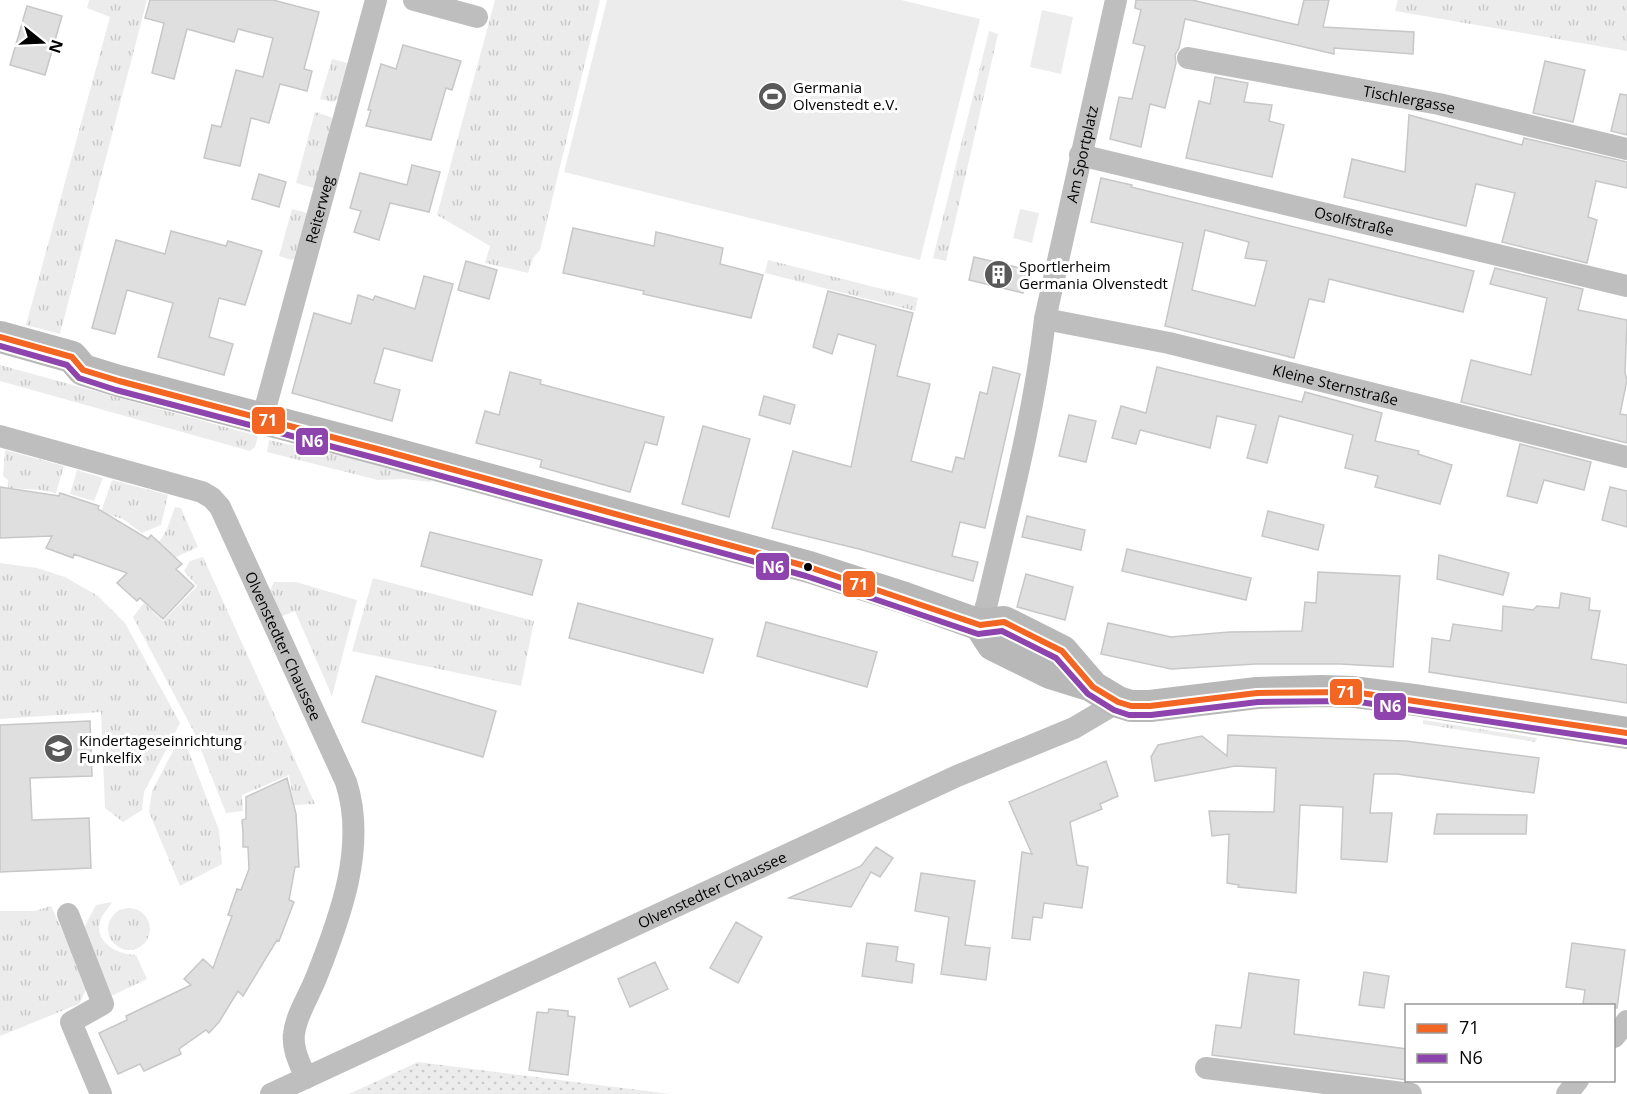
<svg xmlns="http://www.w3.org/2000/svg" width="1627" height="1094" font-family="'Open Sans',sans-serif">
	<defs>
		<pattern id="grass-tufts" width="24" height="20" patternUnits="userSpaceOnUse" patternTransform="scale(1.5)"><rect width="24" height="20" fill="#ececec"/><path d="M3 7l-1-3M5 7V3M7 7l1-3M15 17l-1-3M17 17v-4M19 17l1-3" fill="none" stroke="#c9c9c9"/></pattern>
		<pattern id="garden-dots" width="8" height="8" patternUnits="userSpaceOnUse" patternTransform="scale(1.5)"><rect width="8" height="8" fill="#ececec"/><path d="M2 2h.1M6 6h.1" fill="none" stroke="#c9c9c9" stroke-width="1.8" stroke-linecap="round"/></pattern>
	</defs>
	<rect width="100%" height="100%" fill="#fff"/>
	<!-- grass -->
	<path fill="url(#grass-tufts)" d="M89 0H147L60 334 26 325 110 17 87 8Z
		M495 0H600L540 250 533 258 528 273 485 263 490 246 437 215Z
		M1398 0H1627V51L1395 11Z
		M989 31 998 34 946 261 933 258Z
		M332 59 351 64 342 96 333 102 320 99Z
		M315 112 331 117 335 123 317 189 296 183Z
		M292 209 311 214 298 258 291 260 279 256Z
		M768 260 918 298 915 311 765 273Z
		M0 365 258 436 255 447 250 451 0 381Z
		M269 440 431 476V482L404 479 378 480 267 452Z
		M5 450 64 466 56 493 41 490 8 488V480L3 476Z
		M77 470 103 478 94 501 70 494Z
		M112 480 168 495 161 525 142 533 123 519 101 512Z
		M175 507 181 508 198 547 174 558 159 542 167 529Z
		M203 557 315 804 294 805 289 775 242 795 243 811 226 813 194 732 133 617 144 603 163 621 197 586 184 571 190 561Z
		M0 563 37 568 65 577 98 596 125 623 180 723 144 792 142 810 123 822 105 808 101 712 0 719Z
		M373 578 534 621 521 686 352 651Z
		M274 582H296L357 600 332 696 295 611 280 617 269 592Z
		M1423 720 1537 738 1535 742 1423 724Z
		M182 734 219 830 222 864 180 886 149 812 152 791Z
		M112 902C109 908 103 913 101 919 92 942 118 955 136 955L147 979 109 997 83 930 96 905Z
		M51 906 88 986 79 1004 0 1036V911H35Z
		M108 929a21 21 0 1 1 42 0a21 21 0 1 1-42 0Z"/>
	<!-- garden -->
	<path fill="url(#garden-dots)" d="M418 1062 670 1094H349Z"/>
	<!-- pitch -->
	<path fill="#ececec" d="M607 0H901L980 19 920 260 564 172Z
		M1042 10 1073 17 1061 74 1030 67Z
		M1020 209 1039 213 1032 243 1013 238Z"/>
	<!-- building -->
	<path fill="#dfdfdf" stroke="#c7c7c7" stroke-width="1.5" fill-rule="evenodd" d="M150 0H273L319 12 304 69 312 71 307 91 280 84 269 123 251 118 240 166 204 158 212 125 221 127 236 70 263 77 273 38 238 29 234 42 187 29 174 79 152 73 164 23 145 18Z
		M1136 0H1192L1298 25 1304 0H1329L1323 27 1414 32 1413 54 1334 48V54L1185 19 1179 48 1175 55 1176 63 1165 108 1150 104 1141 147 1110 139 1119 97 1132 99 1145 46 1133 43 1141 10 1135 8Z
		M27 6 62 16 45 75 10 65Z
		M403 45 461 61 452 90 446 88 431 140 366 126 371 110H368L381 64 396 69Z
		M1545 61 1585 70 1573 122 1533 113Z
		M1215 77 1248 83 1244 102 1272 105 1269 121 1284 125 1272 177 1186 158 1199 101 1210 104Z
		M1620 94 1627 95V135L1611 131Z
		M1409 115 1522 145 1524 138 1627 162V188L1596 181 1588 217 1597 220 1587 263 1502 242 1515 193 1476 184 1466 226 1344 197 1352 159 1405 172Z
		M412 165 440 172 429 212 390 203 379 240 354 232 361 211 350 208 360 173 407 185Z
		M259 174 286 182 279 207 252 199Z
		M1101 178 1132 185 1131 187 1474 271 1463 312 1329 279 1324 302 1309 299 1294 358 1165 326 1183 243 1091 222ZM1205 230 1249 242 1245 258 1267 261 1255 306 1192 290Z
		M573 228 654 246 656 232 723 248 720 264 763 275 751 318 643 294 644 291 563 273Z
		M171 231 226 246 228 241 262 251 245 305 219 298 209 337 233 344 224 375 158 357 173 303 127 290 115 334 92 328 116 240 165 254Z
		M974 257 1028 270 1023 293 969 280Z
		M466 261 497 270 489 299 458 290Z
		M1495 268 1583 289 1578 310 1627 320 1625 373 1627 380 1620 414 1627 415V443L1461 402 1471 360 1531 375 1547 298 1490 284Z
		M424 276 453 284 432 361 384 348 374 383 400 390 392 421 292 393 314 313 351 324 358 295 373 300 375 296 415 309Z
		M828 291 913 313 897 376 930 384 911 461 952 472 956 457 964 459 980 392 987 394 993 367 1020 374 985 528 960 522 952 556 978 562 973 581 859 549 772 528 793 451 851 467 876 345 838 334 832 354 813 347Z
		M1157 367 1302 402 1305 392 1382 413 1375 441 1419 451 1418 454 1452 465 1440 504 1375 487 1378 476 1345 468 1353 435 1279 416 1267 463 1247 458 1256 425 1217 416 1210 448 1140 430 1136 444 1112 438 1121 406 1146 413Z
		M510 372 541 380 540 384 664 417 657 445 645 442 630 492 540 467 542 460 476 443 485 411 499 415Z
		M764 396 795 405 790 424 759 415Z
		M1069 415 1096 421 1086 462 1059 456Z
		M703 426 750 439 729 517 682 504Z
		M1520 444 1591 462 1584 490 1544 480 1537 503 1507 496Z
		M0 487 59 496 60 493 99 506 98 509 148 539 151 535 182 564 176 569 194 586 163 619 140 598 137 601 117 583 127 573 74 554 73 558 46 548 52 536 0 538Z
		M1610 487 1627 491V527L1602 520Z
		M1268 511 1324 525 1318 550 1262 536Z
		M1027 516 1085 530 1081 550 1022 537Z
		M430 532 542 560 532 595 421 566Z
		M1127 549 1251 578 1246 600 1122 571Z
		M1439 555 1509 573 1503 595 1437 579Z
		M1318 572 1400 576 1393 667 1340 664H1256L1171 669 1101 654 1108 623 1171 637 1229 632 1302 631 1305 602 1316 603Z
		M1026 574 1073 587 1065 620 1017 607Z
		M1561 593 1590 598 1589 610 1600 611 1591 659 1627 665V703L1429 672 1432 638 1450 641 1453 624 1502 631 1503 606 1533 610 1537 606 1559 608Z
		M578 603 713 639 703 673 569 638Z
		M766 622 877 652 867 687 757 656Z
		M376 676 496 711 483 757 362 722Z
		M90 721 92 776 30 778 32 820 89 818 91 868 0 872V725Z
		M1228 735 1406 741 1539 758 1534 793 1397 774H1374L1370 813H1392L1387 862 1341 859 1343 807 1300 805 1296 893 1238 887 1239 885 1227 883 1229 834 1212 836 1209 811 1274 812 1276 768 1235 766 1155 781 1151 757 1158 745 1202 736 1227 756Z
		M1106 761 1118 796 1100 804 1102 809 1070 822 1077 865 1088 867 1082 908 1044 903 1042 918 1033 917 1030 940 1012 938 1022 852 1032 854 1009 802Z
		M287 778 296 814 299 867H295L289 900 294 902 279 941 277 940 243 996 238 991 219 1022 209 1033 206 1030 179 1049 181 1054 144 1071 140 1064 118 1074 99 1033 127 1020 126 1016 191 985 184 979 203 959 213 968 232 916 228 915 237 889 241 890 249 869 248 847H243V833L242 820 246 819V797Z
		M1437 814 1527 815 1526 834H1434Z
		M876 847 893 858 880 877 871 872 851 907 789 898 861 866Z
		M921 873 975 881 965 945 990 948 986 980 941 974 949 917 915 911Z
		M736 922 762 937 738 983 710 968Z
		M867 943 898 947 896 961 914 964 912 983 862 976Z
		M1572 943 1625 950 1617 1008H1614V1005L1583 1004 1585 990 1566 987Z
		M655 962 668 989 630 1007 618 979Z
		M1364 972 1389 976 1384 1008 1359 1005Z
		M1249 973 1299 980 1294 1034 1407 1049V1080L1212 1055 1216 1025 1241 1028Z
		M549 1009 568 1011V1016L575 1017 568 1075 529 1070 537 1012 548 1013Z"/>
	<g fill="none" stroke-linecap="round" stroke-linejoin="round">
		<!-- street -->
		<g stroke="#bebebe" stroke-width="22">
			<path d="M414 0 477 17"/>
			<path id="s1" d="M1188 58 1439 104 1627 149"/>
			<path id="s2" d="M1080 155 1627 286"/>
			<path id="s3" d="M1045 319 1169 343 1627 457"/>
			<path id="s4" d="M262 420 376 0"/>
			<path id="s5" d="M0 436 202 492 212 498 220 507 346 782C367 846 340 918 316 978 309 996 296 1015 294 1034 292 1049 300 1064 306 1078"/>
			<path id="s6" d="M980 625 987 603C1009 509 1034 415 1045 319L1116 0"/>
			<path d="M68 914 103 1004 71 1022 101 1094"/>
			<path d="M1614 1037 1627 1021"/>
			<path d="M1206 1068 1411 1094"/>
			<path id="s7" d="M271 1094 957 776 1074 728 1118 702"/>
			<path d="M1567 1094 1578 1080"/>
		</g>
		<!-- secondary -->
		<path stroke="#b8b8b8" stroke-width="32" d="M0 337 72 357 83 370 119 381 385 451 809 567 905 598 980 625 1004 622 1062 651 1093 687 1118 702 1131 706H1150L1257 693 1322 691 1354 692 1415 700 1627 733
			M980 625 993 645 1050 673 1092 686"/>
		<defs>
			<path id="bus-1" d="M0 337 72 357 83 370 119 381 385 451 809 567 980 625 1004 622 1062 651 1093 687 1118 702 1131 706H1150L1257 693 1354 692 1627 733"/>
			<path id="bus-2" d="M0 346 67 365 79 378 116 390 383 460 806 576 978 634 1002 631 1056 658 1088 694 1114 710 1129 715H1151L1258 702 1353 701 1626 742"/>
		</defs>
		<!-- bus-1 casing -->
		<use href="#bus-1" stroke="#fff" stroke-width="10"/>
		<!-- bus-2 casing -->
		<use href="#bus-2" stroke="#fff" stroke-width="10"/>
		<!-- bus-1 -->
		<use href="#bus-1" stroke="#f26522" stroke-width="6"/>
		<!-- bus-2 -->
		<use href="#bus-2" stroke="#8e44ad" stroke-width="6"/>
	</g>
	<!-- icons -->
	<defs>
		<symbol id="stadium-disc" viewBox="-11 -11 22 22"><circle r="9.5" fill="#595959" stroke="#fff"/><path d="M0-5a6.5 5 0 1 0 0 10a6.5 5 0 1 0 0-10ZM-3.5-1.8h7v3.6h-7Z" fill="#fff"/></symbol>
		<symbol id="building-disc" viewBox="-11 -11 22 22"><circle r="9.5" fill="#595959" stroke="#fff"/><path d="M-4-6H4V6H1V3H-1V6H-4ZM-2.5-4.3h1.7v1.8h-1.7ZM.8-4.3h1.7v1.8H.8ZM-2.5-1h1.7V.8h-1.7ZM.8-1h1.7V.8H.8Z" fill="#fff"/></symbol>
		<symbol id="school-disc" viewBox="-11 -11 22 22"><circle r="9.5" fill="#595959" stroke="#fff"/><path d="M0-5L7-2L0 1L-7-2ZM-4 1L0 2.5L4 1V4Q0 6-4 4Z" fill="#fff"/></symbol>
	</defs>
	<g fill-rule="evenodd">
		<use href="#stadium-disc" x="756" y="80" width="33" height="33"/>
		<use href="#building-disc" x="982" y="258" width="33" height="33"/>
		<use href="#school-disc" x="42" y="732" width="33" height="33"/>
	</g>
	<!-- markers -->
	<circle fill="#000" stroke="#fff" stroke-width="2" cx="808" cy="567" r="5"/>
	<g text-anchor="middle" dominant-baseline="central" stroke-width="6" stroke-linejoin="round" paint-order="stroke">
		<!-- poi labels -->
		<g font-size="15" fill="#000" stroke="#fff" text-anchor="start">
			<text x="793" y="87">Germania<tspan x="793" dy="17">Olvenstedt e.V.</tspan></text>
			<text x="1019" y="266">Sportlerheim<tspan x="1019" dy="17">Germania Olvenstedt</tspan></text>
			<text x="79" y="740">Kindertageseinrichtung<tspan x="79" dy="17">Funkelfix</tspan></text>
		</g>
		<!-- street labels -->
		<g font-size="15" fill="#000" stroke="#fff">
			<text stroke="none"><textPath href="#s1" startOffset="225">Tischlergasse</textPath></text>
			<text stroke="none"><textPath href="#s6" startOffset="482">Am Sportplatz</textPath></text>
			<text stroke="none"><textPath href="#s4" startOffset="218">Reiterweg</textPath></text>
			<text stroke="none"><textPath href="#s2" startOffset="282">Osolfstraße</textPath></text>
			<text stroke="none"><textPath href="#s3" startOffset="298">Kleine Sternstraße</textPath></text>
			<text stroke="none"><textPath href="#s5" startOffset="386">Olvenstedter Chaussee</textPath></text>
			<text stroke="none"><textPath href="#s7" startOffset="486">Olvenstedter Chaussee</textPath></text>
		</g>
	</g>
	<g stroke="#fff" stroke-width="2">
		<rect x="251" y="406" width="35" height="29" rx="6" fill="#f26522"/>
		<rect x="295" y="427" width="34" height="29" rx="6" fill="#8e44ad"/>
		<rect x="755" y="552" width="35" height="29" rx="6" fill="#8e44ad"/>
		<rect x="842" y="570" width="34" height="28" rx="6" fill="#f26522"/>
		<rect x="1329" y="678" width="34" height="28" rx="6" fill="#f26522"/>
		<rect x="1373" y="692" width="34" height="29" rx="6" fill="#8e44ad"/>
	</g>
	<g font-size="16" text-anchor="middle" font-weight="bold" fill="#fff">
		<text x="268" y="426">71</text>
		<text x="312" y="447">N6</text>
		<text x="773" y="573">N6</text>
		<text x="859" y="590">71</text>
		<text x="1346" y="698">71</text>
		<text x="1390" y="712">N6</text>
	</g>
	<!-- legend -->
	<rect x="1405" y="1004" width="210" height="78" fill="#ffffff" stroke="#999999" stroke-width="1.5"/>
	<rect x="1417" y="1024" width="30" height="9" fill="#f26522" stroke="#999999" stroke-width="1.5"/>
	<text x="1459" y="1034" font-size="18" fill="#000000">71</text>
	<rect x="1417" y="1054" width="30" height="9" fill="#8e44ad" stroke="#999999" stroke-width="1.5"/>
	<text x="1459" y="1064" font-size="18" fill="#000000">N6</text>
	<!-- north arrow -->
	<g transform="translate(42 42) rotate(108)" stroke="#ffffff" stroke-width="4.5" paint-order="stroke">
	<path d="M0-4.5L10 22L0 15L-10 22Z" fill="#000000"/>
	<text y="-9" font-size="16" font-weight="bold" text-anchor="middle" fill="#000000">N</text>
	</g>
</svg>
